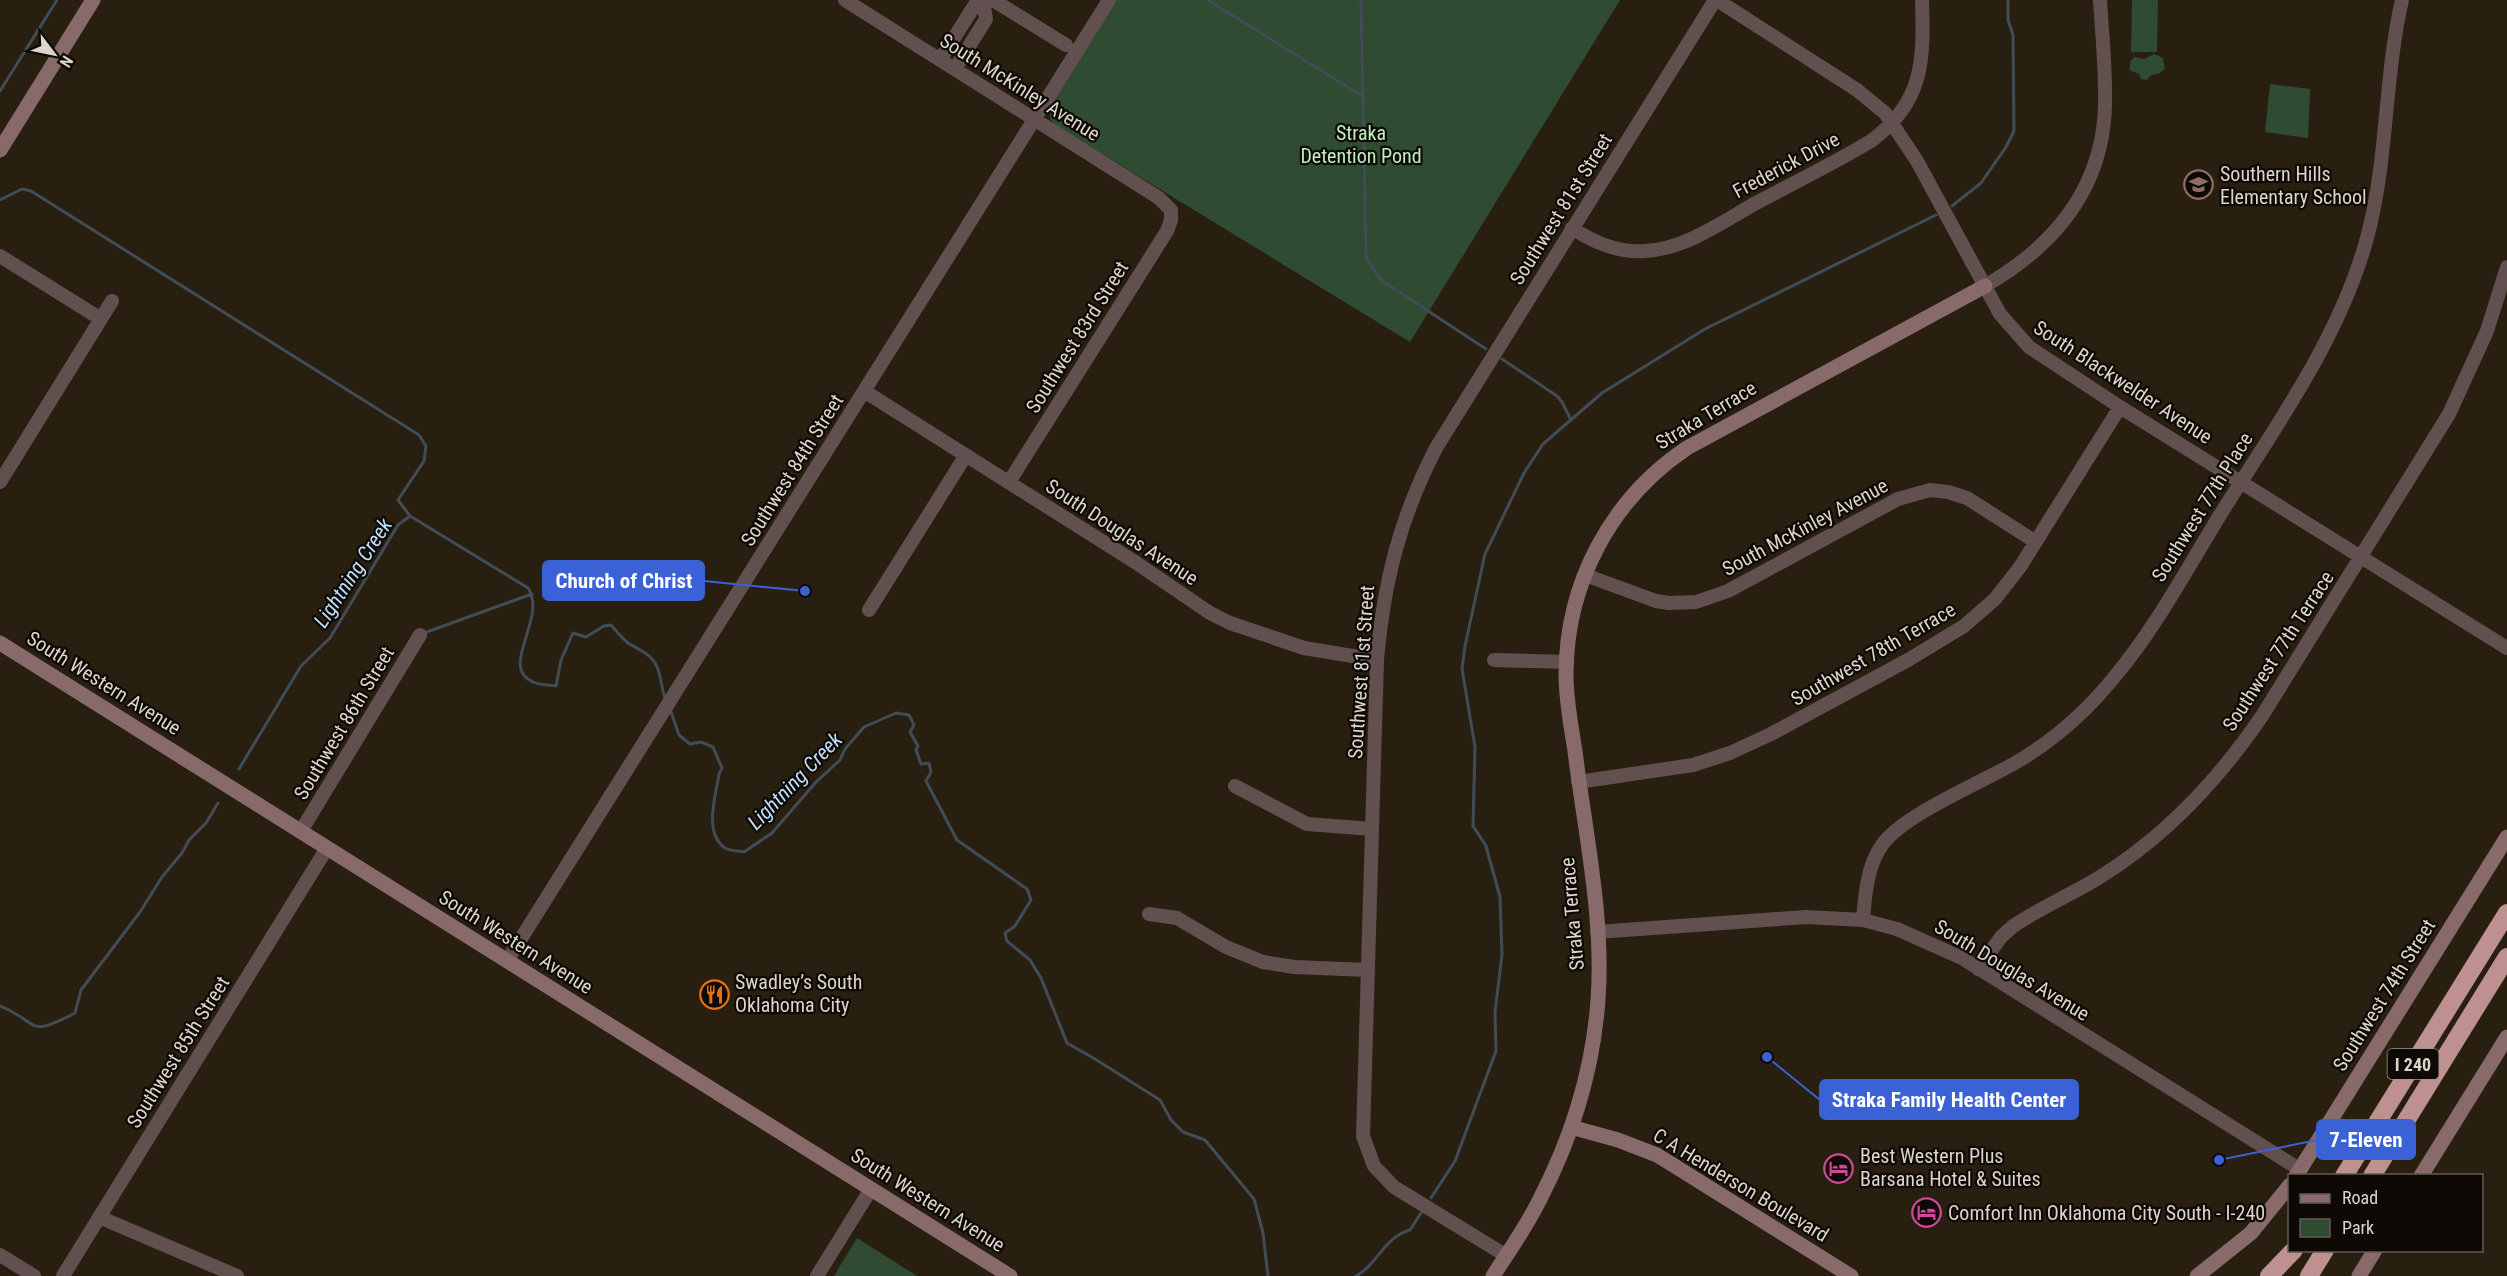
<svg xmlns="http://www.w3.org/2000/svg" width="2507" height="1276" font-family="'Roboto Condensed',sans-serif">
	<rect width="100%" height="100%" fill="#281f10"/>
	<!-- green -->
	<path fill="#2f4c33" d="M1116 0H1620L1410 342 1055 125 1050 119V105Z
		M2132 0H2158L2157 52H2131Z
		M2154 54 2163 58 2165 69 2158 74 2151 75 2147 80 2141 79 2139 74 2129 70 2131 60 2135 57 2144 59Z
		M2270 84 2310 89 2308 138 2265 132Z
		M857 1238 917 1276H834Z"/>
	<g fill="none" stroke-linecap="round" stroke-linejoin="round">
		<!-- stream -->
		<path stroke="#424c55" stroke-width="3" d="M1208 0 1362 96
			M1361 0 1366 258 1381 280 1486 349
			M0 91 57 0
			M0 200 22 189 31 191 419 435 426 446 424 461 398 500 410 516 528 588C548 618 498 667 533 682 539 685 549 685 556 686L561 660 573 633 586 637 604 626 611 625C616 631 622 638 628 643 639 650 652 654 657 667 662 678 661 690 666 700
			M1952 206 1981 183 2006 147 2014 131 2013 35 2008 20V0
			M1502 359 1557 396 1562 402 1570 418
			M424 633 532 594
			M670 709 679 735 690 744 701 742 713 747 722 768 719 774C716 795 703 833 725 848 730 851 738 851 744 852L772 833 816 782 840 760 845 749 864 727 896 713 909 715 914 725 910 732 918 746 916 750 921 764 929 763 931 772 926 781 957 840 1027 889 1031 900 1015 926 1005 933 1007 941 1030 960 1041 978 1067 1043 1095 1059 1160 1100 1171 1120 1183 1132 1205 1140 1254 1199 1263 1233 1268 1276
			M239 769 301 666 330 638 398 525 410 516
			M0 1006C42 1023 25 1039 75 1013L81 990 140 912 162 877 182 853 189 840 206 823 218 803
			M1431 1198 1455 1161 1496 1051 1495 1012 1502 955 1500 897 1486 846 1473 826 1475 747 1462 669 1465 646 1485 554 1524 473 1543 444 1602 393 1705 329 1936 215
			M1356 1276C1378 1264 1384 1237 1410 1230L1421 1213"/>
		<!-- street -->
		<path stroke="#624f4f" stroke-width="14" d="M845 0 1159 198 1171 210V220L1167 231 1009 482
			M993 0 1066 45
			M1717 0 1857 90 1885 113 1917 161 2000 314 2029 347 2120 407 2507 648
			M940 60 978 0
			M955 69 986 19 983 0
			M1572 228C1593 242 1619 253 1645 251 1686 249 1723 221 1758 202 1796 182 1834 163 1871 141 1924 102 1924 60 1922 0
			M0 256 101 319
			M1985 286C2054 246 2103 188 2105 105 2106 70 2102 35 2100 0
			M864 391 1135 562 1210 613 1230 623 1304 648 1377 660
			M0 482 112 301
			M1585 575 1656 601 1669 603 1696 602 1728 591 1898 499 1930 490 1948 492 1967 498 2036 542
			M869 610 966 455
			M1494 660 1567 662
			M1578 782 1693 765 1730 753 1771 734 1908 660 1964 626 1995 599 2020 567 2120 407
			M1235 786 1307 824 1372 829
			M301 831 420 635
			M1149 914 1177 918 1226 947 1263 962 1294 967 1368 970
			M1863 920C1865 895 1867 866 1882 845 1903 815 1980 783 2015 763 2053 741 2088 710 2116 675 2156 627 2187 569 2220 515 2275 427 2339 340 2367 238 2388 160 2384 79 2402 0
			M1597 932 1806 917 1863 920 1897 929 1962 958 2299 1169
			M507 961 1109 0
			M1978 969 2001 937 2012 927C2039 908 2071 895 2100 877 2166 836 2219 779 2262 716L2449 414 2487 331 2507 267
			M99 1217 237 1276
			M0 1255 34 1276
			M1505 1255 1394 1187 1374 1166 1363 1136 1377 660C1384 581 1400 518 1436 448L1715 0
			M63 1276 327 848
			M817 1276 871 1189"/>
		<!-- secondary -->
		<path stroke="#886a6a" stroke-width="15" d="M0 150 93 0
			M0 643 1010 1276
			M1571 1127 1618 1140 1657 1155 1851 1276
			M2296 1176 2507 837
			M2421 1176 2507 1037
			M1493 1276C1509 1251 1527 1226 1540 1199 1572 1137 1593 1069 1598 1000 1604 917 1585 833 1575 751 1571 726 1566 700 1566 675 1566 583 1611 499 1687 448L1985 286
			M2197 1276 2251 1233 2290 1185
			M2359 1276 2375 1250"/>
		<!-- highway -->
		<path stroke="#bf9090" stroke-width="18" d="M2344 1176 2507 913
			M2372 1176 2507 957
			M2269 1276 2294 1250
			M2309 1276 2325 1250"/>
	</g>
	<!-- icons -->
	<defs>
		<symbol id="school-ring" viewBox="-11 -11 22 22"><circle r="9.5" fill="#0e0904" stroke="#8d6e63" stroke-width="1.5"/><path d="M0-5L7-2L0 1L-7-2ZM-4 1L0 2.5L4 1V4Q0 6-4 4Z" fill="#8d6e63"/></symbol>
		<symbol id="restaurant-ring" viewBox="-11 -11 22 22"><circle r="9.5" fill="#0e0904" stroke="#e8710a" stroke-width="1.5"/><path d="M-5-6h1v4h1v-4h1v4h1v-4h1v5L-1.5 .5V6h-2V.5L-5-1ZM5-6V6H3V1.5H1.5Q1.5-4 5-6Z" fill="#e8710a"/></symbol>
		<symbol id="hotel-ring" viewBox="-11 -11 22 22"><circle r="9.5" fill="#0e0904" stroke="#d1479c" stroke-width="1.5"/><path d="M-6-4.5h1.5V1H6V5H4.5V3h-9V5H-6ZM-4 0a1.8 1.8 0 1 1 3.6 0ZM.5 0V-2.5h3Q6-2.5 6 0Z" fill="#d1479c"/></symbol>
	</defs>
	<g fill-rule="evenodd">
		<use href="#school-ring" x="2182" y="168" width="33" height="33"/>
		<use href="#restaurant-ring" x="698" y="978" width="33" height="33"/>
		<use href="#hotel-ring" x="1822" y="1152" width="33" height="33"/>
		<use href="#hotel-ring" x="1910" y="1196" width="33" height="33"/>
	</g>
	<g text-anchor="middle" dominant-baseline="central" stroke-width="4.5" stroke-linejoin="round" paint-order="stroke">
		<!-- shield labels -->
		<rect fill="#0e0904" stroke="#9e988f" stroke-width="1.5" x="2387.5" y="1049" width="51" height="30" rx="4.5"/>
		<g font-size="18" font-weight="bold" fill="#dbd5cb">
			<text x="2413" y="1064">I 240</text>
		</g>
		<!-- street labels -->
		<g font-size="20" fill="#dbd5cb" stroke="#0e0904">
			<text transform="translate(1020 87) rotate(32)">South McKinley Avenue</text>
			<text transform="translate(1786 165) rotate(-28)">Frederick Drive</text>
			<text transform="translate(1561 209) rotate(-58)">Southwest 81st Street</text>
			<text transform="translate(1077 337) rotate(-58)">Southwest 83rd Street</text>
			<text transform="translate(2123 382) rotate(33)">South Blackwelder Avenue</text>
			<text transform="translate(1706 415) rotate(-31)">Straka Terrace</text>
			<text transform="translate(792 470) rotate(-58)">Southwest 84th Street</text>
			<text transform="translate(2202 507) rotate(-58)">Southwest 77th Place</text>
			<text transform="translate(1805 527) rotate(-28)">South McKinley Avenue</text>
			<text transform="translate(1122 532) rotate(33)">South Douglas Avenue</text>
			<text transform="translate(2278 651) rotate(-57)">Southwest 77th Terrace</text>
			<text transform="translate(1873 654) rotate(-30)">Southwest 78th Terrace</text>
			<text transform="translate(1361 672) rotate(-86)">Southwest 81st Street</text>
			<text transform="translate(104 683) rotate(32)">South Western Avenue</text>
			<text transform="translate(344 723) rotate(-59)">Southwest 86th Street</text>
			<text transform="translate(1572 914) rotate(-95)">Straka Terrace</text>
			<text transform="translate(516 942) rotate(32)">South Western Avenue</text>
			<text transform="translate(2012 970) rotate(31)">South Douglas Avenue</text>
			<text transform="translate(2384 995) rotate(-58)">Southwest 74th Street</text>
			<text transform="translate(178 1052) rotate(-58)">Southwest 85th Street</text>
			<text transform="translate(1741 1185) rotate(31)">C A Henderson Boulevard</text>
			<text transform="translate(928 1200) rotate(32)">South Western Avenue</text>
		</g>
		<!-- park labels -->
		<g font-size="20" fill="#baf0bf" stroke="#0e0904">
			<text x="1361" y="133">Straka<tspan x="1361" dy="23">Detention Pond</tspan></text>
		</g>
		<!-- poi labels -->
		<g font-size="20" fill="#dbd5cb" stroke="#0e0904" text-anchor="start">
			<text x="2220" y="174">Southern Hills<tspan x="2220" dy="23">Elementary School</tspan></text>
			<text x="735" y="982">Swadley’s South<tspan x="735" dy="23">Oklahoma City</tspan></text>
			<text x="1860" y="1156">Best Western Plus<tspan x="1860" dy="23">Barsana Hotel &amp; Suites</tspan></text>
			<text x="1948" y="1213">Comfort Inn Oklahoma City South - I-240</text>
		</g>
		<!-- water labels -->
		<g font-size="21" font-style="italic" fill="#bedffb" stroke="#0e0904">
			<text transform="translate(353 573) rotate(-57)">Lightning Creek</text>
			<text transform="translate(795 781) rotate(-46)">Lightning Creek</text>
		</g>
	</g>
	<!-- callouts -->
	<path fill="none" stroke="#3a62d6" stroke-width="2" d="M805 591L704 581M1767 1057L1820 1100M2219 1160L2317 1140"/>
	<g fill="#3a62d6" stroke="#0e0904" stroke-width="2">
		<circle cx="805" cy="591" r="6"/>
		<circle cx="1767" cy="1057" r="6"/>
		<circle cx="2219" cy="1160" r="6"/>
	</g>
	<g fill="#3a62d6" stroke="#3a62d6" stroke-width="2">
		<rect x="543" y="561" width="161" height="39" rx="6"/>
		<rect x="1820" y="1080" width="258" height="39" rx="6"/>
		<rect x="2317" y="1120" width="98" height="39" rx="6"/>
	</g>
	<g font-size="21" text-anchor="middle" font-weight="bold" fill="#fff">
		<text x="624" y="588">Church of Christ</text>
		<text x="1949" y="1107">Straka Family Health Center</text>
		<text x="2366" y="1147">7-Eleven</text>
	</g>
	<!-- legend -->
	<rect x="2288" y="1174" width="195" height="78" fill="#0e0904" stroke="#605b54" stroke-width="1.5"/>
	<rect x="2300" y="1194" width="30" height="9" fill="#886a6a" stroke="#605b54" stroke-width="1.5"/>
	<text x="2342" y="1204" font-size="18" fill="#dbd5cb">Road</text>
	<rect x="2300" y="1219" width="30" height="18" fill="#2f4c33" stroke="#605b54" stroke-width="1.5"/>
	<text x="2342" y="1234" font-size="18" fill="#dbd5cb">Park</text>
	<!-- north arrow -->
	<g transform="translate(54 54) rotate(122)" stroke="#0e0904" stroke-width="4.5" paint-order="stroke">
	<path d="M0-4.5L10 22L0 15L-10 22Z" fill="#dbd5cb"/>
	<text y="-9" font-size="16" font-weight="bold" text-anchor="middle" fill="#dbd5cb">N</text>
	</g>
</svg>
